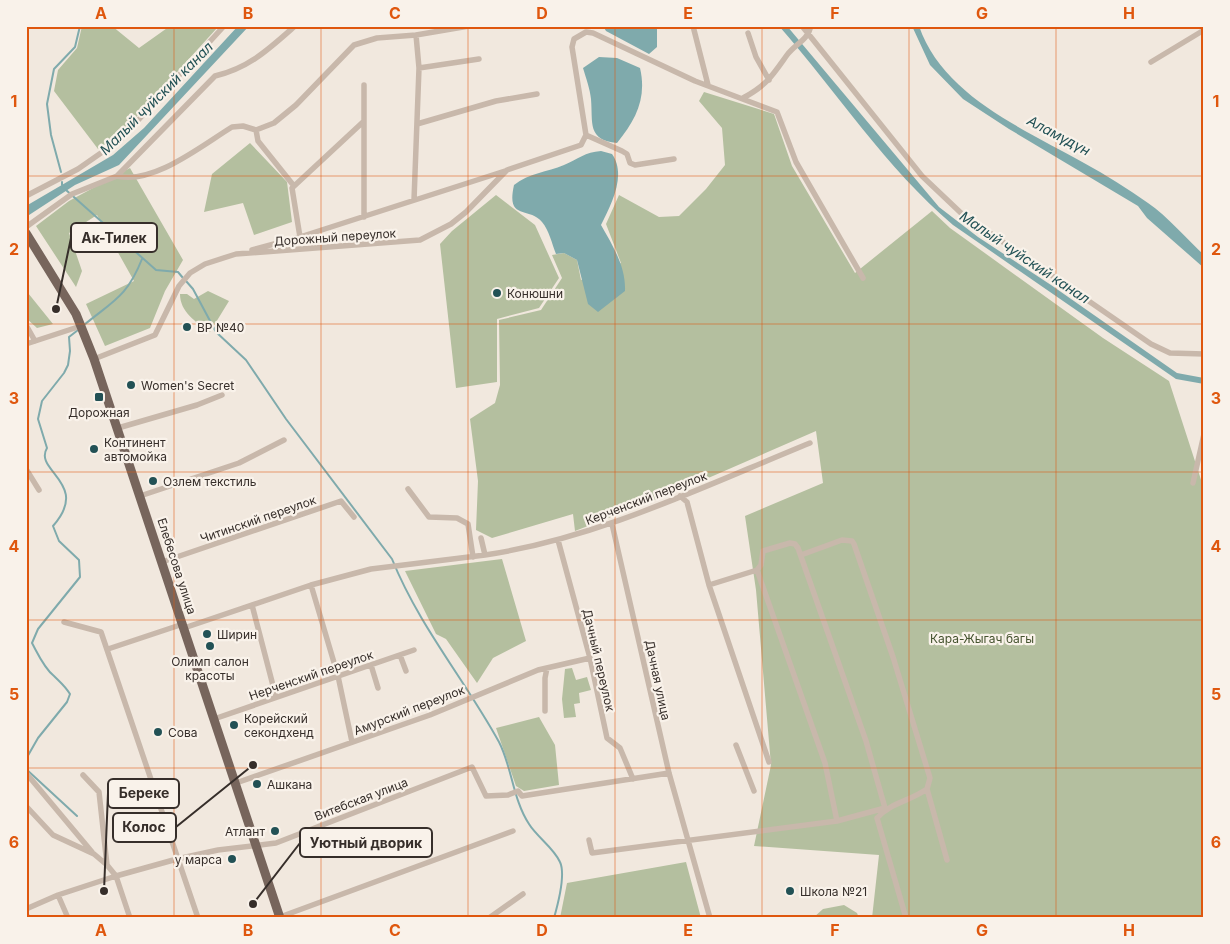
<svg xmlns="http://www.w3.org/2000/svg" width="1230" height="944" font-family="Inter,sans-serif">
	<rect width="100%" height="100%" fill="#f1e8de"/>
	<!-- green -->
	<path fill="#b4bf9f" d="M82 26H112L139 48 170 26 217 28 121 134 98 149 54 91 58 70 77 48Z
		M704 92 774 114 792 166 855 273 932 211 950 228 1103 338 1169 381 1204 489V918H872L879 855 754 846 771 765 756 590 745 516 823 483 816 431 683 489 575 531 573 514 492 538 476 530 478 481 470 419 495 403 500 385 499 320 541 310 562 278 552 255 564 253 577 260 581 280 621 263 606 224 619 195 659 217 679 216 706 189 725 165 722 128 699 101Z
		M250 143 287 182 292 222 254 235 243 203 204 212 212 174Z
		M130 168 183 260 165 291 150 328 105 346 86 304 134 281 97 215 69 233 82 271 76 287 36 226 69 201Z
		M496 195 535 225 559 278 539 308 497 319V382L456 388 440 244 452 231Z
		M26 289 28 293 53 324 37 328 26 318Z
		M208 291 229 301 210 332C196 322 180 312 180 294H187L194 299Z
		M502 559 526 641 493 658 477 683 446 639 436 634 405 571Z
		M572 668 576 680 587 677 591 690 579 693 580 703 574 704 576 717 564 718 562 699 565 669Z
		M539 717 555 745 559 785 524 791 516 786 496 728Z
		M686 862 701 918H560L567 883Z
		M844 905 857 913 859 918H813L823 909Z"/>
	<!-- water -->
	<path fill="#7faaac" d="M238 26H249L119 165 75 185 26 217V206L113 155 144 128Z
		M603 26H657V47L649 54 606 31Z
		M779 26H787L939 207 978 237 1051 285 1177 373 1204 378V384L1176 379 953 225C886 168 837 92 779 26Z
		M912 26H919C943 96 1024 129 1084 163 1106 175 1128 189 1148 203 1167 216 1187 239 1204 255V268L1147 218 1138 206 1009 129 963 99 930 65Z
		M599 57 617 58 640 68C647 98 636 120 617 143 587 140 593 123 591 99 590 89 586 78 583 68Z
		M601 151 612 154C627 175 611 205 601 225 613 246 626 267 625 291L598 312 588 304 577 260 564 253 556 254C552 244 549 230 542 222 528 206 506 221 514 185 529 173 547 172 564 165 578 159 585 152 601 151Z"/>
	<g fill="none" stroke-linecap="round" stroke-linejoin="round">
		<!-- stream -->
		<path stroke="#7faaac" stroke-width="2" d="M61 172 51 135 47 104 54 69 75 47 80 26
			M62 182V185
			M66 190 156 270 178 272 183 278
			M186 281 193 289 216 332 246 360 286 419 392 559C419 626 465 680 499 742 512 767 513 800 529 824 537 837 554 848 560 862 566 875 558 904 554 918
			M84 325C113 301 127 297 142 259
			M26 759 38 738 67 702 70 694C65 686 60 682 54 676 44 668 38 654 32 643L38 629 80 577 79 560 59 541 53 526C91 483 33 471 47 448L38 419 42 401 64 373 68 365 70 351 69 337 78 330
			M26 769 77 816"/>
		<!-- minor -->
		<path stroke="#c8b8ab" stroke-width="5.5" d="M693 26 708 85
			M802 26 922 176 961 213 1151 344 1170 353 1204 354
			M748 33 756 57 769 80
			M416 35 469 26
			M1151 62 1204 30
			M419 68 479 59
			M364 85V217
			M743 98C767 85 772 76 787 55 795 44 808 40 811 26
			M417 124 496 101 537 94
			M256 130 274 123 296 105 354 45 377 38 416 35 419 68 414 200
			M586 135 622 151 627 154 630 163 635 165 674 159
			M117 176C153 185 201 146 232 127L243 126 256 130 258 141 294 186
			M26 196 78 169 121 139 224 26
			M26 227 72 194 117 176 215 76C249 68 269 49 295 26
			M300 237 292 188 363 122
			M252 250 300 237 505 171
			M26 325 35 341
			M26 344 81 326
			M94 359 155 335 179 286 190 273 205 264 236 254 420 240 451 224 466 212 507 170 581 145 586 135 572 47 574 39 586 32 593 33 695 81 777 112 796 162 863 278
			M118 428 197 405 222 395
			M26 469 39 490
			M1193 483 1204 434
			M408 489 429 517 457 518 468 524 473 557
			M140 496 239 463 284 440
			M680 496 687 502 709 585 769 762
			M612 524 669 773 710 918
			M558 540 590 658 607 738 620 748 633 779
			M485 555C599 538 704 486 810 443
			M801 555 842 540 852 541 854 544 893 657 930 778 927 789 947 860
			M162 562 341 501 354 517
			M757 570 761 565 763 551 790 543 795 544 798 548 866 741 885 808 837 821
			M311 585 338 676 352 742
			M252 605 276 697
			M64 622 101 632 198 918
			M184 628 311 585 371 569 485 555 481 538
			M108 649 183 624
			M400 655 406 671
			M371 665 378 688
			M545 711V678L547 668
			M214 719 414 650
			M736 745 754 791
			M26 773 92 852
			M83 775 99 792 107 865
			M236 783 430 715 538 670 590 658
			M26 806 53 835 94 854 107 865 116 876 130 918
			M589 840 592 853 837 821 825 763 757 570 709 585
			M58 895 68 918
			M26 909 58 895 116 876 177 859 218 850 276 843 472 767 486 796 508 795 518 791 522 796 669 773
			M26 915 29 918
			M280 917 513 831
			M489 918 523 894
			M906 918 877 818C890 803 910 801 927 789"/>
		<!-- primary -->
		<path stroke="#77655c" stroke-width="9" d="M26 233 76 314 94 359 280 918"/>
	</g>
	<!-- grid -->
	<path fill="none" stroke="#df570e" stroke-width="1" stroke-opacity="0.55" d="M174 26V918M321 26V918M468 26V918M615 26V918M762 26V918M909 26V918M1056 26V918M26 176H1204M26 324H1204M26 472H1204M26 620H1204M26 768H1204"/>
	<!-- markers -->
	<g fill="#225155" stroke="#f9f2ea" stroke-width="2">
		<circle cx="497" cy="293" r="5"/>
		<circle cx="187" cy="327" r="5"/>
		<circle cx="131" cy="385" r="5"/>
		<rect x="94" y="392" width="10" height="10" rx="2.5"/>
		<circle cx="94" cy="449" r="5"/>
		<circle cx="153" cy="481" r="5"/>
		<circle cx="207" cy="634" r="5"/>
		<circle cx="210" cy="646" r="5"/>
		<circle cx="234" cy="725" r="5"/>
		<circle cx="158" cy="732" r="5"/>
		<circle cx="257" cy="784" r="5"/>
		<circle cx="275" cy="831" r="5"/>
		<circle cx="232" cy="859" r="5"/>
		<circle cx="790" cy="891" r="5"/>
	</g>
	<g text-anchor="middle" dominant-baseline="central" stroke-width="4.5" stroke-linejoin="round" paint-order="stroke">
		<!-- street labels -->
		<g font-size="12" fill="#362e2a" stroke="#f9f2ea">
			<text transform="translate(335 237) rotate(-4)">Дорожный переулок</text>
			<text transform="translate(646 498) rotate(-21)">Керченский переулок</text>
			<text transform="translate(258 519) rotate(-19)">Читинский переулок</text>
			<text transform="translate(177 566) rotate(72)">Елебесова улица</text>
			<text transform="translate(599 660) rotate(77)">Дачный переулок</text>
			<text transform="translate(311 675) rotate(-19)">Нерченский переулок</text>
			<text transform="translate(658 680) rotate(78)">Дачная улица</text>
			<text transform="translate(409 710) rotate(-21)">Амурский переулок</text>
			<text transform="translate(361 799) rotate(-21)">Витебская улица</text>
		</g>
		<!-- poi labels -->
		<g font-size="12" fill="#362e2a" stroke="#f9f2ea" text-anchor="start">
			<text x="507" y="293">Конюшни</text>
			<text x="197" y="327">BP №40</text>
			<text x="141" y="385">Women's Secret</text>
			<text x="99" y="412" text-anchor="middle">Дорожная</text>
			<text x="104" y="442">Континент<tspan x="104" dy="14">автомойка</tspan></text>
			<text x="163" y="481">Озлем текстиль</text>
			<text x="217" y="634">Ширин</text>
			<text x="210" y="661" text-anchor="middle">Олимп салон<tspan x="210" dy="14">красоты</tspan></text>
			<text x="244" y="718">Корейский<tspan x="244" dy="14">секондхенд</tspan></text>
			<text x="168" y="732">Сова</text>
			<text x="267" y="784">Ашкана</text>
			<text x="265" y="831" text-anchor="end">Атлант</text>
			<text x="222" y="859" text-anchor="end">у марса</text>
			<text x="800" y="891">Школа №21</text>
		</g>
		<!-- park labels -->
		<g font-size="12" fill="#45532f" stroke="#f9f2ea">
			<text x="982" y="638">Кара-Жыгач багы</text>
		</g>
		<!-- water labels -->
		<g font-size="14" font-style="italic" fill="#225155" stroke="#f9f2ea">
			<text transform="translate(156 98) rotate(-45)">Малый чуйский канал</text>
			<text transform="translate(1059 135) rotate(28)">Аламүдүн</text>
			<text transform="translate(1025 257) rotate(34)">Малый чуйский канал</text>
		</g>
	</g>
	<!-- callouts -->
	<path fill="none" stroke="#362e2a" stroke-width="2" d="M56 309L71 238M104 891L108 793M253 765L176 827M253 904L300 843"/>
	<g fill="#362e2a" stroke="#f9f2ea" stroke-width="2">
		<circle cx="56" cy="309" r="5"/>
		<circle cx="104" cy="891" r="5"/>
		<circle cx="253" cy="765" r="5"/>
		<circle cx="253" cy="904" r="5"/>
	</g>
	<g fill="#f9f2ea" stroke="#362e2a" stroke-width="2">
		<rect x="71" y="223" width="86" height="29" rx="5"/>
		<rect x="108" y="779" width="71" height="29" rx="5"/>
		<rect x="113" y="813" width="63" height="29" rx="5"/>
		<rect x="300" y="828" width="132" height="29" rx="5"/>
	</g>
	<g font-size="14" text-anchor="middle" font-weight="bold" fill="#362e2a">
		<text x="114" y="243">Ак-Тилек</text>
		<text x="144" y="798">Береке</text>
		<text x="144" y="832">Колос</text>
		<text x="366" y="848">Уютный дворик</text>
	</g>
	<!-- border -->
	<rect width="1230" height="944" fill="none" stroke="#f9f2ea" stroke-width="55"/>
	<rect x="28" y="28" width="1174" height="888" fill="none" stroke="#df570e" stroke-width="2"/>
	<g font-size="16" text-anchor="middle" font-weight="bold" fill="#df570e">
		<text x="101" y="19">A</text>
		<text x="248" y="19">B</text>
		<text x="395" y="19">C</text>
		<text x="542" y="19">D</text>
		<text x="688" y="19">E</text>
		<text x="835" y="19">F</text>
		<text x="982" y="19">G</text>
		<text x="1129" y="19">H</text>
		<text x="14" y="107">1</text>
		<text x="1216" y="107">1</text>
		<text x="14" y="255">2</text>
		<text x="1216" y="255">2</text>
		<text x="14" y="404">3</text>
		<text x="1216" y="404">3</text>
		<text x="14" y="552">4</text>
		<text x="1216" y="552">4</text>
		<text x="14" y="700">5</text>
		<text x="1216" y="700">5</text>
		<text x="14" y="848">6</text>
		<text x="1216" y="848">6</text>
		<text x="101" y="936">A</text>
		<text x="248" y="936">B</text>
		<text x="395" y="936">C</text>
		<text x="542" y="936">D</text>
		<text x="688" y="936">E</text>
		<text x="835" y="936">F</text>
		<text x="982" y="936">G</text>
		<text x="1129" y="936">H</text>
	</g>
</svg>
